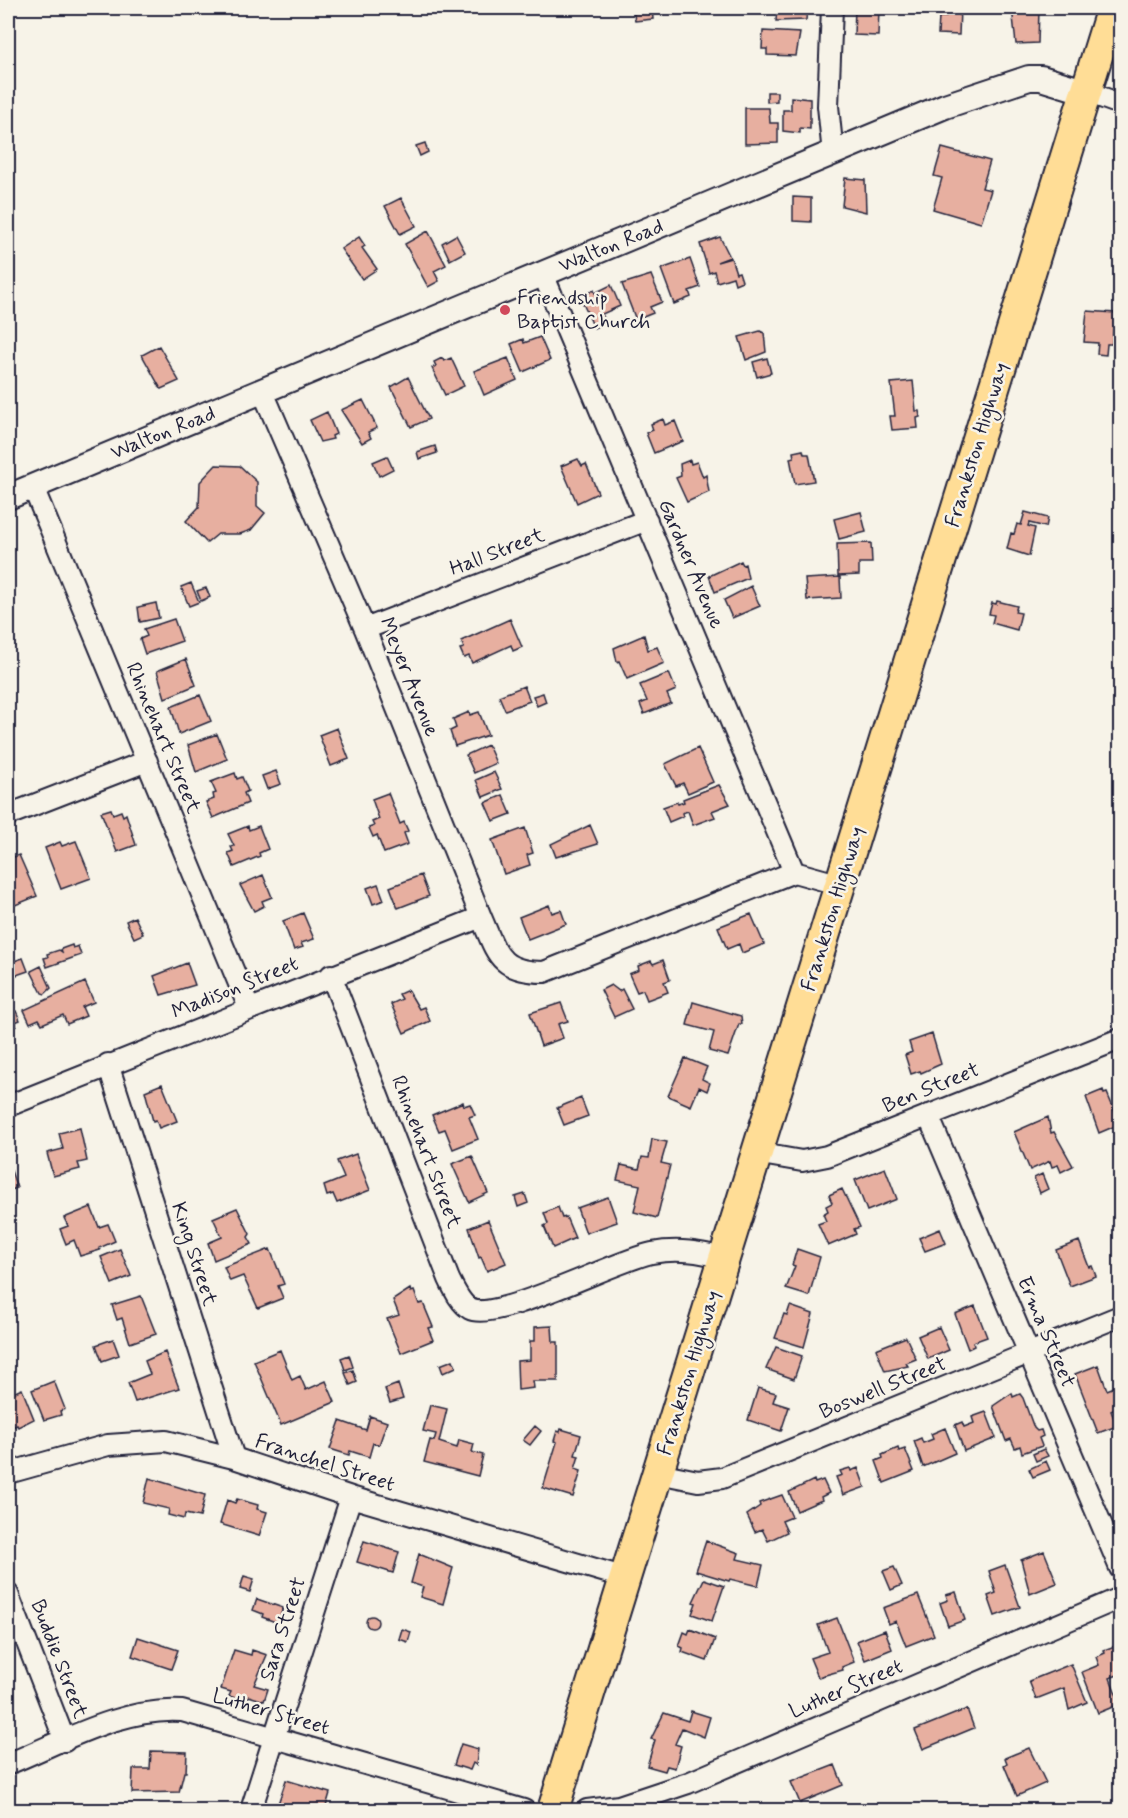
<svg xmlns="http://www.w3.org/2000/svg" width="1128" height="1818" font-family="Mynerve,sans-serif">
	<rect width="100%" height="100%" fill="#f7f3e8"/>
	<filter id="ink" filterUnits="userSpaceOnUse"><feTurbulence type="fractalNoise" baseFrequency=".0167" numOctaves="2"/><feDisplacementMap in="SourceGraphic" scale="12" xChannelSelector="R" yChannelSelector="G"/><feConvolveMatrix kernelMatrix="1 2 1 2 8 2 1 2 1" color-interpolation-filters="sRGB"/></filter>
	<g filter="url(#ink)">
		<!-- building -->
		<path fill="#e7afa0" stroke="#22223b" stroke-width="1.5" d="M633 8H652L653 19 635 21Z
			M777 8H807L806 20 776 21Z
			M855 8H879L878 36 854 35Z
			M946 8 960 9 959 35 938 34 939 17H946Z
			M1012 8 1039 9 1038 43 1016 44Z
			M763 31 800 33 796 56 767 55V49H762Z
			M767 92H777V101L767 102Z
			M791 97 810 99V129L800 128V133L783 131V110H791Z
			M745 108H769L770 123H778V143L745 144Z
			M425 143 428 152 420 156 416 146Z
			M942 148 990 161 982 188 991 190 981 223 933 209 942 178 934 176Z
			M845 178 865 180 866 212 842 206Z
			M793 197 811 198V222L793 221Z
			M401 198 416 226 400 234 385 206Z
			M428 231 446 265 434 271 439 281 428 287 405 244Z
			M456 235 465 252 450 260 442 243Z
			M359 237 365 246 362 248 377 269 362 279 341 249Z
			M720 237 730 257 717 262 731 258 736 273 739 272 742 281 735 284 733 277 717 282 714 271 709 273 700 244Z
			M690 259 700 287 689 291 691 297 674 304 661 269Z
			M651 275 662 302 650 307 653 313 636 320 622 284Z
			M611 285 620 306 602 314 606 322 594 328 581 299 588 296 587 293 594 290 595 293Z
			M1087 311 1115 313 1112 344H1107L1106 355 1097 354 1098 343 1084 342Z
			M760 331 764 333 766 352 746 360 739 337Z
			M540 337 550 360 523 372 511 344 523 339 524 343Z
			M159 346 179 381 161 389 142 355Z
			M442 358 444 361 451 358 464 386 445 395 432 368 436 366 434 362Z
			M508 358 517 380 484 395 474 371Z
			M767 358 771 373 757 377 753 362Z
			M408 377 429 419 411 427 391 387Z
			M913 381 916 411H919L920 417 917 418 918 428 892 430 890 416H895L891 383Z
			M363 400 377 428 368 432 371 438 362 443 341 410Z
			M327 412 336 434 332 436 333 439 320 442 310 420Z
			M663 419 665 425 675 421 683 441 654 453 646 433 653 430 651 424Z
			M435 446 437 453 419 459 417 452Z
			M803 450 804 454H809L814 481 795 484 790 458 794 457 793 452Z
			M387 456 393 469 379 476 373 462Z
			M578 459 582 466 586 464 598 493 577 503 561 466Z
			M690 460 691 464 697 462 703 477 706 475 709 492 687 502 676 478 681 476 680 464Z
			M216 465 240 466 257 482V506L265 513 251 530 240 534H218L207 543 186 521 199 507 200 482Z
			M861 512 866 532 839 539 834 519Z
			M1025 512 1048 518 1046 527 1029 523 1028 526 1035 528 1029 556 1007 549 1011 533 1014 534 1017 524 1021 525Z
			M871 543 872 563H859V575L838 576 837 544Z
			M741 561 743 565 745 564 748 578 715 592 709 576Z
			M840 577 841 598 807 600 805 579Z
			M191 583 199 602 189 606 181 587Z
			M751 586 760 606 732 618 724 600Z
			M206 588 210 597 201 601 197 591Z
			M997 601 1017 606 1015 612 1021 613 1017 630 992 623 994 615 989 614 992 603 996 604Z
			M156 603 159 618 140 622 138 607Z
			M174 619 182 641 145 654 140 639 147 636 144 629Z
			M510 619 522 647 513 651 511 645 472 663 469 656 464 658 460 649 464 648 461 641Z
			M644 635 648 650 657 647 664 663 627 679 619 661 617 662 614 648Z
			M186 659 196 685 165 698 157 671Z
			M669 673 676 690 667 694 671 703 644 714 640 704 647 701 640 685Z
			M524 686 530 701 505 710 499 696Z
			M543 693 546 702 537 706 533 696Z
			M200 695 211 721 179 734 171 707Z
			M469 712 470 715 479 712 488 735 455 746 450 731 456 728 453 719Z
			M337 728 349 759 331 766 319 735Z
			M217 734 227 759 196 772 188 745Z
			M488 745 496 763 474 773 466 755Z
			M698 748 713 782 688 793 683 783 676 786 665 764Z
			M276 771 281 784 267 789 262 776Z
			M494 772 502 789 483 797 476 780Z
			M235 773 237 779 242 777 248 791 244 793 248 803 213 818 206 802 214 799 213 794 216 793 211 782Z
			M719 785 730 804 712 811 715 817 693 825 688 811 682 813 683 816 669 822 663 807 677 802 678 804 684 802 683 799Z
			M388 793 400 824 404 822 408 831 404 833 408 844 384 853 377 835 373 837 369 828 374 826 372 822 379 819 372 799Z
			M503 795 511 814 493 821 485 803Z
			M111 809 113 814 121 811 123 816 126 814 136 845 117 852 101 812Z
			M590 825 598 844 556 857 551 844Z
			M248 826 249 830 259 826 268 849 259 853 260 856 234 867 228 853 233 851 231 847 234 846 228 834Z
			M525 828 533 853 527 855 530 865 504 874 492 840Z
			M76 841 91 878 61 889 45 848 60 842 62 846Z
			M19 855 37 896 8 908V859Z
			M263 875 272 897 262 901 264 906 254 911 240 885Z
			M421 875 429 896 398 908 390 887Z
			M378 884 384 900 373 904 367 888Z
			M549 905 552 913 561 910 566 924 528 939 519 917Z
			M303 913 314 939 301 943 303 947 294 950 283 921Z
			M751 914 764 944 742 953 739 944 727 949 718 927Z
			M135 917 143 934 134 938 126 921Z
			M72 945 73 948 78 946 81 955 47 967 44 958 48 957 47 954 59 950 62 952 61 949Z
			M23 958 28 971 8 978V963Z
			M663 960 670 980 664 982 668 992 647 1000 643 990 637 992 629 974 639 970 638 966 651 961 653 964Z
			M187 963 195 985 161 995 154 976Z
			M41 966 51 988 45 994 42 993 31 971Z
			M85 982 94 1002 82 1007 86 1016 67 1024 63 1015 42 1024 39 1019 30 1023 24 1010Z
			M611 985 619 991 622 989 632 1009 614 1017 601 990Z
			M408 990 419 1009 424 1007 430 1021 404 1033 391 1004 402 999 399 994Z
			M693 1002 741 1016 742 1024H739L728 1056 709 1051 714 1032 687 1025Z
			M561 1003 568 1021 558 1024 563 1038 541 1046 530 1013Z
			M9 1006 12 1013 16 1011 20 1020 15 1022 16 1026 8 1030Z
			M932 1034 941 1064 921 1073 920 1071 911 1074 905 1055 912 1052 909 1042Z
			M685 1058 707 1067 702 1079 710 1083 707 1091 699 1087 691 1106 668 1096Z
			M162 1084 177 1121 159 1128 156 1120 153 1121 145 1091Z
			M1103 1090 1104 1094 1107 1093 1120 1124 1099 1133 1086 1097Z
			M581 1098 588 1116 564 1125 557 1108Z
			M463 1102 464 1106 470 1104 475 1115 469 1117 478 1139 453 1149 445 1129 439 1131 432 1115Z
			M1048 1117 1051 1133 1054 1132 1073 1166 1061 1172 1058 1165 1052 1167 1050 1161 1030 1170 1014 1132Z
			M80 1128 87 1161 78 1163 80 1169 53 1176 47 1153 63 1149 59 1133Z
			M652 1139 667 1142 661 1163 670 1165 657 1218 634 1212 640 1185 617 1180 621 1165 639 1169 642 1157 649 1158Z
			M356 1154 370 1190 337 1203 333 1194 327 1196 324 1186 344 1178 337 1161Z
			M472 1156 488 1193 469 1202 452 1164Z
			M8 1162 17 1188 8 1191Z
			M885 1168 897 1199 867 1211 855 1180Z
			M1042 1174 1048 1189 1040 1193 1034 1178Z
			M842 1189 860 1227 854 1229 856 1234 828 1246 818 1224 826 1221 823 1214 828 1211 826 1206 832 1203 829 1195Z
			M525 1194 528 1203 518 1207 515 1197Z
			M608 1197 617 1222 586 1233 577 1208Z
			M91 1207 99 1227 108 1224 115 1241 99 1248 100 1250 80 1256 74 1240 66 1244 60 1229 68 1226 64 1218Z
			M558 1207 562 1218 566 1217 575 1238 553 1248 544 1226 548 1224 544 1213Z
			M237 1208 250 1234 248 1237 252 1244 214 1260 208 1243 222 1237 213 1218Z
			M488 1220 506 1263 487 1271 481 1257 479 1258 469 1228Z
			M940 1229 946 1243 925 1251 919 1238Z
			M1079 1241 1089 1267 1092 1266 1096 1276 1070 1286 1056 1250Z
			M120 1249 131 1276 112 1284 101 1257Z
			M270 1249 284 1284 278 1286 283 1298 258 1308 243 1276 230 1281 224 1267Z
			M797 1249 820 1257 809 1296 786 1289 795 1266 792 1265Z
			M410 1289 411 1292 414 1291 419 1304 423 1303 433 1327 428 1328 433 1340 401 1353 387 1319 399 1315 393 1300Z
			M141 1296 156 1334 130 1343 122 1318 117 1320 112 1305Z
			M790 1306 813 1314 804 1347 775 1338 784 1314 787 1315Z
			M975 1306 987 1337 973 1342 974 1346 968 1349 955 1314Z
			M552 1326 553 1342H558V1381H533L534 1388 518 1390 517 1361 530 1360V1341H535V1327Z
			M939 1327 949 1350 928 1359 918 1336Z
			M906 1337 916 1359 906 1363 908 1366 885 1371 876 1349Z
			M113 1339 119 1355 102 1361 96 1345Z
			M776 1347 802 1356 794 1379 766 1369Z
			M280 1350 292 1380 300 1376 306 1390 326 1381 335 1402 281 1425 254 1361Z
			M165 1352 179 1388 135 1402 128 1383 150 1374 145 1361Z
			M349 1355 353 1367 345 1370 341 1358Z
			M453 1360 456 1367 443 1373 440 1365Z
			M1098 1365 1107 1390 1119 1385 1120 1389V1407L1111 1411 1117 1426 1098 1433 1075 1374Z
			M353 1370 357 1382 350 1385 345 1373Z
			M54 1381 65 1409 60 1411 61 1415 44 1420 32 1390Z
			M398 1384 403 1399 390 1403 385 1389Z
			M758 1388 776 1393 773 1402 789 1407 781 1431 748 1420Z
			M22 1389 34 1419 18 1427 17 1425 12 1427 8 1417V1395Z
			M1012 1393 1013 1397 1020 1394 1023 1398 1034 1428 1037 1431 1041 1430 1043 1436 1039 1438 1042 1446 1022 1453 1020 1446 1015 1448 1011 1439 1006 1441 993 1406Z
			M430 1405 447 1409 439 1442 457 1448 459 1440 474 1444 472 1452 483 1455 478 1476 424 1462 430 1440 434 1441 436 1434 423 1431Z
			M986 1412 996 1438 964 1451 955 1425 962 1422 964 1427 974 1423 972 1417Z
			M370 1416 387 1422 379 1445 373 1443 369 1457 350 1451 349 1455 330 1449 340 1421 366 1430Z
			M535 1426 541 1431 530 1445 523 1440Z
			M945 1428 955 1453 923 1467 914 1441 921 1438 923 1443 933 1439 931 1434Z
			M561 1429 581 1435 575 1455 579 1456 575 1469 581 1471 573 1497 543 1488 557 1442 554 1441 557 1431 560 1432Z
			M898 1448 899 1451 905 1449 914 1471 884 1483 876 1461 883 1458 882 1455Z
			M1044 1449 1048 1456 1036 1461 1033 1454Z
			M1046 1461 1050 1470 1033 1477 1029 1469Z
			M850 1468 851 1471 858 1468 865 1487 843 1495 836 1477 842 1475 840 1471Z
			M149 1478 205 1495 200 1517 185 1514 184 1519 168 1515 169 1509 143 1503Z
			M814 1480 815 1483 823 1480 829 1493 821 1497 822 1500 797 1511 789 1492Z
			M782 1495 792 1517 782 1521 787 1532 768 1541 762 1529 755 1532 747 1515 760 1506 759 1503Z
			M237 1499 258 1505 257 1509 267 1512 259 1536 220 1524 227 1500 235 1503Z
			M364 1541 399 1552 393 1573 357 1562Z
			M706 1541 739 1553 737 1559 763 1565 758 1586 730 1579 729 1581 696 1571Z
			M1044 1551 1057 1583 1030 1594 1021 1560Z
			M419 1554 453 1568 443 1604 420 1597 423 1587 411 1583Z
			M1005 1565 1020 1607 995 1616 988 1596 996 1593 989 1571Z
			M894 1567 902 1585 891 1590 883 1571Z
			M244 1576 254 1579 250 1592 240 1589Z
			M704 1579 724 1586 712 1621 692 1614 696 1603 693 1602Z
			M956 1592 965 1620 948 1626 940 1603 948 1600 946 1595Z
			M918 1595 934 1635 906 1646 896 1621 889 1624 883 1608Z
			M257 1599 283 1608 278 1623 262 1617 263 1614 253 1610Z
			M366 1622a6 6 0 1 1 12 0a6 6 0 1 1-12 0Z
			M837 1618 854 1662 842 1667 843 1670 818 1677 810 1658 828 1652 818 1625Z
			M402 1629 411 1632 408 1642 399 1639Z
			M690 1629 715 1639 707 1661 682 1652 683 1648 679 1646 684 1632 688 1634Z
			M885 1630 892 1649 865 1660 857 1641Z
			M138 1637 178 1650 171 1669 132 1656Z
			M1120 1644V1674L1110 1678 1120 1704 1098 1713 1082 1672 1099 1665 1096 1657 1105 1653 1104 1650Z
			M234 1650 251 1655 252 1650 267 1655 254 1685 268 1689 264 1701 249 1696 247 1702 229 1696 231 1692 221 1689Z
			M1071 1664 1087 1702 1069 1710 1064 1688 1036 1699 1029 1681Z
			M967 1709 974 1728 923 1749 915 1730Z
			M691 1711 710 1717 704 1737 682 1728 675 1744 681 1746 675 1768 667 1766 665 1771 647 1766 655 1740 651 1739 664 1713 688 1721Z
			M461 1744 478 1749 476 1765 473 1763 470 1770 454 1765Z
			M1029 1748 1046 1783 1017 1796 1004 1765 1007 1763 1005 1758Z
			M151 1751 187 1752 186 1772H184L179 1792 132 1793 133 1769H150Z
			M835 1765 843 1785 800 1803 791 1782Z
			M286 1780 330 1793 325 1810H300L278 1804Z"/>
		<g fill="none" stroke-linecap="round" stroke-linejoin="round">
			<defs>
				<path id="minor" d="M832 8 828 106 833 154
					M1087 92 1120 104
					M543 274 794 872
					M263 392 365 629 481 917C497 954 499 972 544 972L794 872
					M33 487 249 1008
					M365 629 647 520
					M8 815 147 761
					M794 872 841 885
					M331 975 449 1279C454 1289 460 1303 470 1309 496 1323 616 1260 652 1253 678 1248 700 1252 725 1258
					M108 1064 234 1458
					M8 1106 481 917
					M928 1115 1120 1568
					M756 1153 802 1161 827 1156 1120 1039
					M8 1473 108 1445 166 1441 234 1458 351 1497 626 1578
					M658 1473 698 1481 722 1478 1120 1316
					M8 1594 65 1741
					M8 1764C62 1742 122 1707 182 1711L524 1810
					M251 1810 351 1497
					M587 1810 619 1806 688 1783 1120 1598"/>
				<path id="tertiary" d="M8 497 945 106 1029 78H1041L1087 92"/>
				<path id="primary" d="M553 1810 1112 8"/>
			</defs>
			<!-- minor casing -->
			<use href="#minor" stroke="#22223b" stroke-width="24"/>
			<!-- tertiary casing -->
			<use href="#tertiary" stroke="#22223b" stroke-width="28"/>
			<!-- primary casing -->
			<use href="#primary" stroke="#22223b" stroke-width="34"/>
			<!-- minor -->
			<use href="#minor" stroke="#f7f3e8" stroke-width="20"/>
			<!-- tertiary -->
			<use href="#tertiary" stroke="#f7f3e8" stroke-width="24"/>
			<!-- primary -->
			<use href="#primary" stroke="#ffdd96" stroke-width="30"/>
		</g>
	</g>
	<!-- markers -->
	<circle fill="#d1495b" stroke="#f7f3e8" stroke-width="2" cx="505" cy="310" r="6"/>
	<g text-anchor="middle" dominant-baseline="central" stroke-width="5" stroke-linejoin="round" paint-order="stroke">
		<!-- street labels -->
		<g font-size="21" fill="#22223b" stroke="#f7f3e8">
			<text transform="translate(611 246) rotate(-22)">Walton Road</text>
			<text transform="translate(163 433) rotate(-22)">Walton Road</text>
			<text transform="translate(977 445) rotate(-73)">Frankston Highway</text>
			<text transform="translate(497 552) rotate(-21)">Hall Street</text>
			<text transform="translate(691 564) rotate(67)">Gardner Avenue</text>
			<text transform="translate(409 677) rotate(68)">Meyer Avenue</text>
			<text transform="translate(163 738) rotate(67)">Rhinehart Street</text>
			<text transform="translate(833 909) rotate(-73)">Frankston Highway</text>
			<text transform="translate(235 988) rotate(-22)">Madison Street</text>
			<text transform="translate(931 1088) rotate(-22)">Ben Street</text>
			<text transform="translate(426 1152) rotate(69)">Rhinehart Street</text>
			<text transform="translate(194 1254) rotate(72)">King Street</text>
			<text transform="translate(1046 1332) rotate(67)">Erma Street</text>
			<text transform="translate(689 1373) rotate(-73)">Frankston Highway</text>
			<text transform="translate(883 1388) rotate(-22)">Boswell Street</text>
			<text transform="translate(325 1463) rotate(18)">Franchel Street</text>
			<text transform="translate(283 1629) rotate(-72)">Sara Street</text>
			<text transform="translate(59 1659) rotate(69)">Buddie Street</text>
			<text transform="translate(846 1689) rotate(-23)">Luther Street</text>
			<text transform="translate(271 1712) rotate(16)">Luther Street</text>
		</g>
		<!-- poi labels -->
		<g font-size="21" fill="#22223b" stroke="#f7f3e8" text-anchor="start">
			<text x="517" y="298">Friendship<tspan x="517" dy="24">Baptist Church</tspan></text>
		</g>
	</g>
	<!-- margin -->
	<rect width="1128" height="1818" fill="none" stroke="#f7f3e8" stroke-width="30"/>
	<rect x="15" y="15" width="1098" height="1788" fill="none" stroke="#22223b" stroke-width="2" filter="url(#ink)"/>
</svg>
